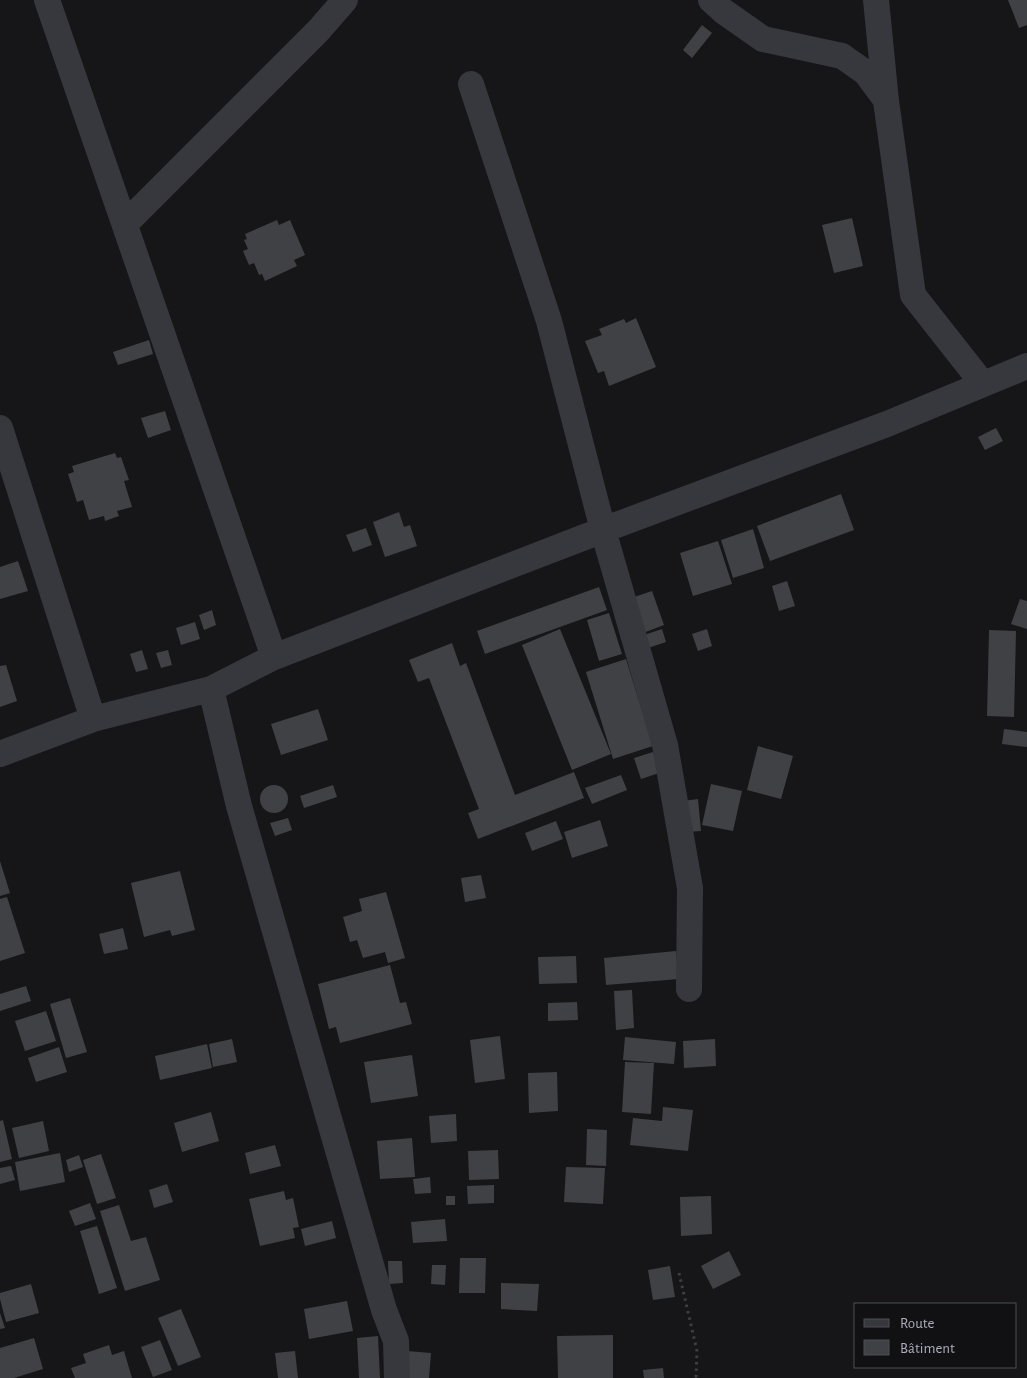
<svg xmlns="http://www.w3.org/2000/svg" width="1027" height="1378" font-family="'Alegreya Sans',sans-serif">
	<rect width="100%" height="100%" fill="#161618"/>
	<!-- building -->
	<path fill="#404145" d="M1008 0H1027V25L1019 28Z
		M702 25 712 33 692 58 683 50Z
		M852 218 863 266 834 273 822 225Z
		M277 220 279 225 290 220 305 255 294 260 297 266 265 281 262 274 259 275 254 263 249 265 243 251 248 249 244 240 247 239 245 234Z
		M636 318 656 367 609 386 604 371 598 373 585 341 602 335 599 329 624 319 626 323Z
		M149 340 153 354 118 365 113 352Z
		M165 411 171 430 148 438 141 418Z
		M996 428 1003 441 985 450 978 437Z
		M115 453 117 458 121 457 129 480 124 481 132 507 117 511 119 516 105 521 104 516 89 520 83 500 77 502 68 474 74 472 72 466Z
		M841 494 854 530 770 561 757 526Z
		M399 512 404 527 410 525 417 546 385 557 373 522Z
		M366 528 372 545 353 552 346 535Z
		M753 529 764 568 733 578 721 540Z
		M718 541 732 584 693 596 680 553Z
		M18 561 28 591 0 599V567Z
		M787 581 795 606 779 611 772 586Z
		M599 587 607 610 485 654 477 631Z
		M652 591 664 625 643 633 631 598Z
		M1020 599 1027 601V629L1011 624Z
		M212 610 216 625 204 630 199 615Z
		M609 613 622 654 599 661 587 620Z
		M195 622 200 639 181 645 176 628Z
		M560 629 611 754 572 770 522 645Z
		M662 629 666 642 648 648 644 635Z
		M707 629 712 646 698 651 692 634Z
		M989 630 1016 631 1014 717 987 716Z
		M452 643 460 666 466 663 515 795 574 772 584 798 478 839 468 813 479 809 429 678 418 682 409 660Z
		M142 650 148 669 136 672 130 654Z
		M168 650 172 665 161 668 156 653Z
		M626 659 653 746 613 759 586 672Z
		M6 665 17 701 0 707V666Z
		M318 709 328 740 281 755 271 724Z
		M1004 729 1027 732V747L1002 744Z
		M758 746 793 756 781 799 747 790Z
		M653 752 659 773 641 779 634 758Z
		M621 775 627 790 592 804 585 788Z
		M711 784 742 791 733 831 702 825Z
		M333 785 337 797 304 808 300 796Z
		M260 799a14 14 0 1 1 28 0a14 14 0 1 1-28 0Z
		M698 799 701 831 686 832 683 801Z
		M288 818 292 830 275 836 270 823Z
		M600 820 608 846 572 858 564 832Z
		M556 821 563 839 532 851 525 833Z
		M0 861 10 893 0 896Z
		M180 871 195 930 172 936 170 930 144 937 131 883Z
		M481 875 486 898 465 902 461 878Z
		M386 892 405 958 388 963 385 952 363 958 357 940 350 942 343 917 362 911 359 899Z
		M7 897 25 953 0 961V899Z
		M123 928 128 949 104 954 99 934Z
		M676 951 679 979 606 985 604 958Z
		M576 956 577 983 539 984 538 957Z
		M390 965 400 1003 406 1002 412 1024 340 1043 336 1027 329 1029 318 984Z
		M26 986 31 1001 0 1011V994Z
		M632 990 634 1028 616 1030 614 991Z
		M70 998 87 1052 66 1058 50 1004Z
		M577 1002 578 1020 548 1021V1003Z
		M46 1011 56 1041 25 1051 15 1021Z
		M500 1036 505 1079 475 1083 470 1040Z
		M625 1037 676 1042 674 1064 623 1060Z
		M232 1039 237 1062 213 1067 209 1044Z
		M715 1039 716 1066 684 1068 683 1041Z
		M207 1044 212 1068 160 1080 155 1056Z
		M59 1047 67 1072 36 1082 28 1058Z
		M412 1055 418 1096 371 1103 364 1062Z
		M625 1062 654 1063 651 1114 622 1112Z
		M557 1072 558 1111 529 1113 528 1073Z
		M663 1107 693 1110 688 1151 630 1145 633 1118 662 1121Z
		M211 1112 219 1141 182 1152 174 1123Z
		M456 1114 457 1141 431 1143 429 1116Z
		M3 1120 12 1159 0 1162V1121Z
		M43 1121 49 1151 19 1158 12 1128Z
		M587 1129 607 1130 606 1166 586 1165Z
		M412 1138 415 1177 380 1179 377 1141Z
		M275 1145 281 1166 250 1174 245 1153Z
		M498 1150 499 1179 469 1180 468 1151Z
		M60 1153 65 1182 20 1191 15 1162Z
		M101 1154 116 1198 97 1204 83 1160Z
		M79 1155 83 1167 69 1172 66 1160Z
		M11 1166 15 1180 0 1184V1168Z
		M566 1167 605 1168 603 1204 564 1202Z
		M430 1177 431 1193 415 1194 413 1179Z
		M167 1184 173 1202 154 1208 149 1190Z
		M494 1185V1203L468 1204 467 1186Z
		M284 1191 286 1200 293 1198 299 1227 293 1228 295 1238 260 1246 249 1199Z
		M446 1196H455V1205H446Z
		M711 1196 712 1234 681 1236 680 1197Z
		M90 1203 96 1219 75 1226 69 1211Z
		M119 1205 131 1241 146 1237 160 1280 125 1291 100 1211Z
		M445 1219 447 1241 413 1243 411 1222Z
		M332 1221 336 1238 305 1246 301 1229Z
		M97 1226 117 1288 99 1294 80 1231Z
		M729 1251 741 1275 713 1289 701 1266Z
		M460 1258H486L485 1293H459Z
		M388 1261H402L403 1283 389 1284Z
		M432 1265H446L445 1285 431 1284Z
		M670 1266 675 1297 653 1300 648 1270Z
		M501 1283 539 1284 537 1311 501 1309Z
		M31 1284 39 1313 6 1322 0 1299V1293Z
		M347 1301 353 1331 309 1339 304 1309Z
		M181 1309 201 1357 178 1366 158 1318Z
		M0 1313 5 1328 0 1329Z
		M613 1335V1378H558L557 1336Z
		M378 1336 380 1378H359L357 1338Z
		M34 1338 43 1369 14 1378H0V1348Z
		M160 1340 172 1370 153 1377 141 1347Z
		M109 1345 112 1355 124 1351 132 1378H75L71 1368 86 1363 83 1354Z
		M295 1351 298 1378H278L275 1353Z
		M407 1351 431 1353 429 1378H405Z
		M663 1368 664 1378H644L643 1370Z"/>
	<g fill="none" stroke-linecap="round" stroke-linejoin="round">
		<!-- path -->
		<path stroke="#3d3f44" stroke-width="3" stroke-dasharray="2.5 4" stroke-linecap="butt" d="M679 1273 697 1351 696 1376 698 1378"/>
		<!-- street -->
		<path stroke="#37383d" stroke-width="26" d="M47 0 274 657
			M711 0 723 11 763 39 842 56 866 73 886 100
			M876 0 886 101 913 295 983 384
			M471 84 549 321 603 530 665 745 690 888 689 989
			M125 224 318 31 345 0
			M0 428 93 719
			M211 689 239 806 384 1310 396 1341 397 1378
			M0 754 93 719 211 689 274 657 603 530 887 424 1027 366"/>
	</g>
	<!-- legend -->
	<rect x="854" y="1303" width="162" height="65" fill="#111113" stroke="#4d4f55"/>
	<rect x="864" y="1319" width="25" height="8" fill="#37383d" stroke="#4d4f55"/>
	<text x="900" y="1328" font-size="15" fill="#a8adb8">Route</text>
	<rect x="864" y="1340" width="25" height="15" fill="#404145" stroke="#4d4f55"/>
	<text x="900" y="1353" font-size="15" fill="#a8adb8">Bâtiment</text>
</svg>
